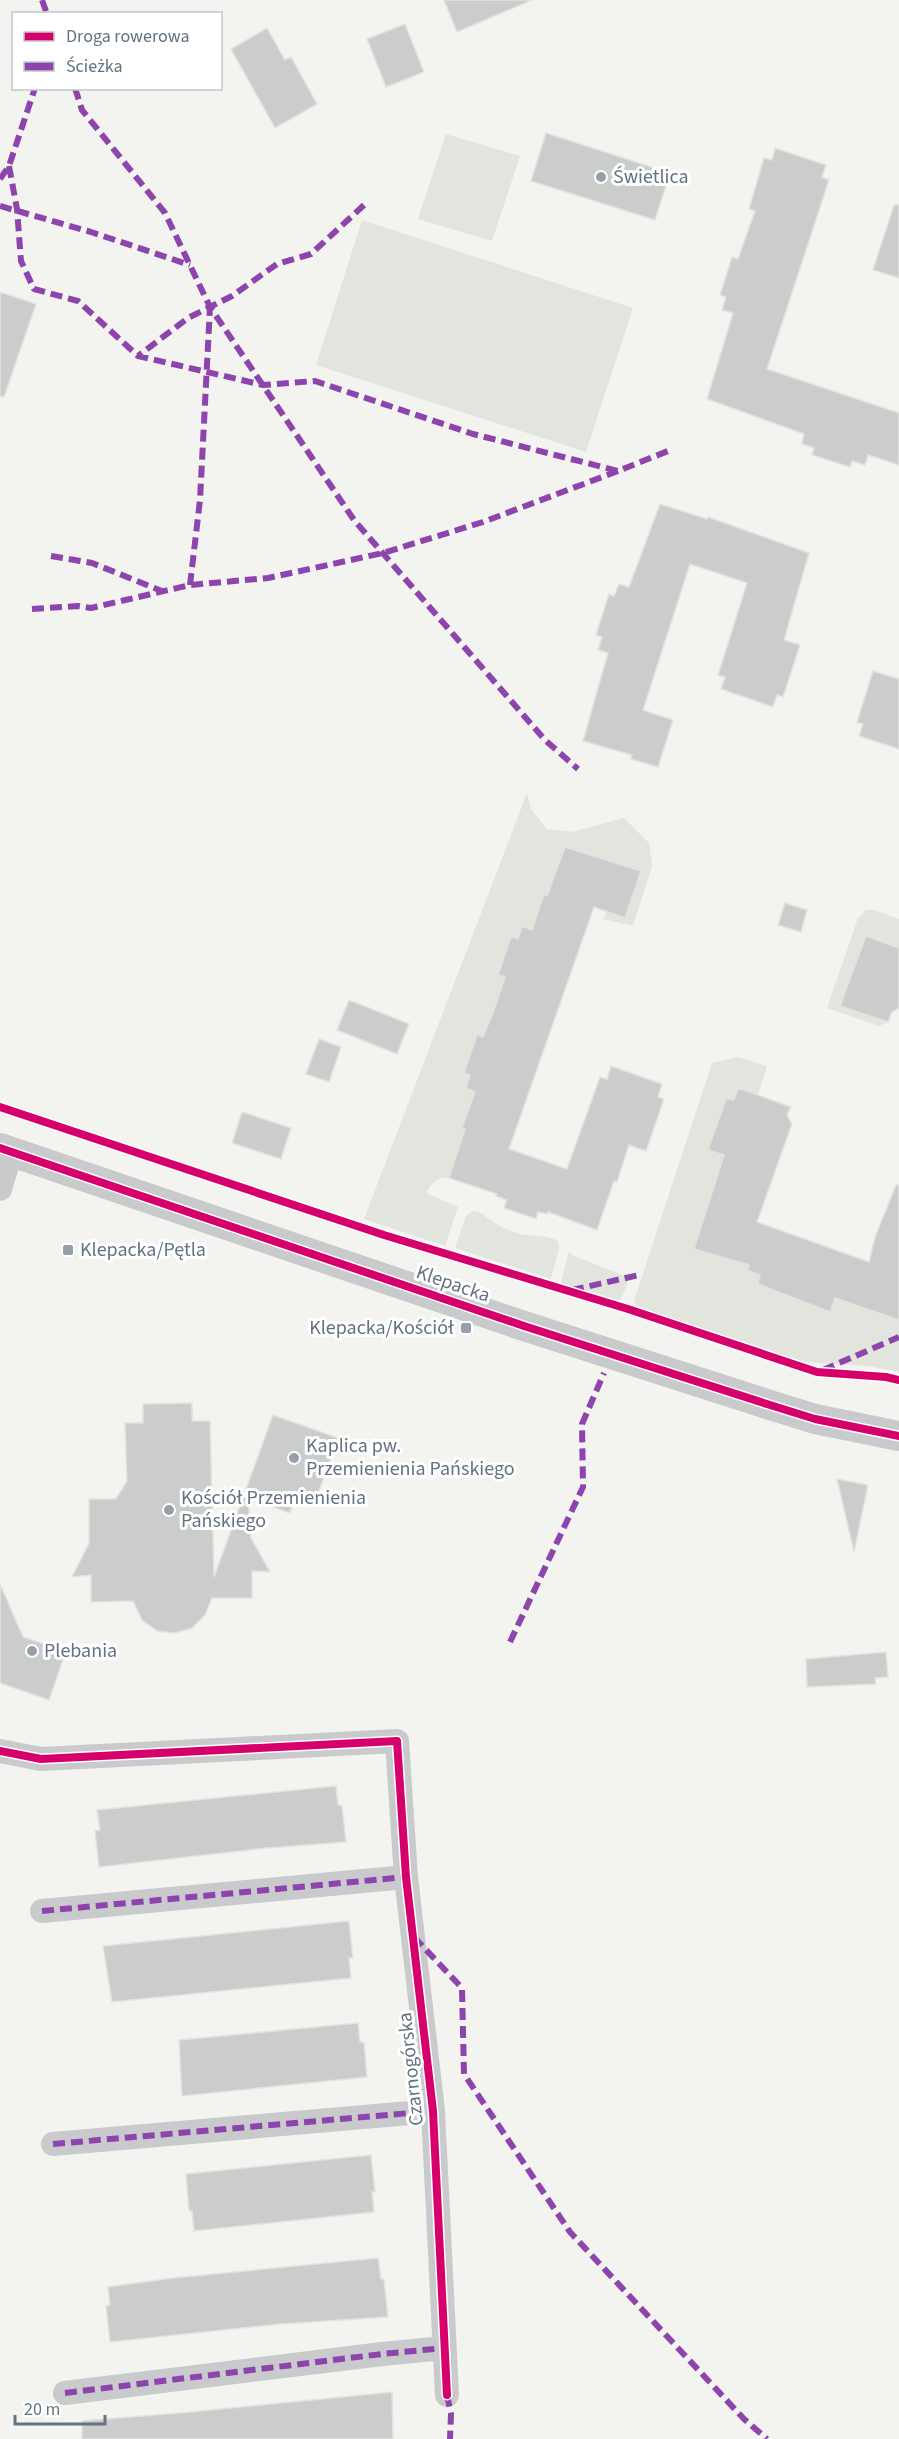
<svg xmlns="http://www.w3.org/2000/svg" width="899" height="2439" font-family="'Source Sans 3',sans-serif">
	<rect width="100%" height="100%" fill="#f3f3f0"/>
	<!-- green -->
	<path fill="#e1e5de" d="M446 134 520 156 492 241 418 219Z
		M362 220 633 308 586 452 316 365Z
		M527 793 531 809 547 829 572 832 624 818 649 843 652 866 633 926 603 919 607 912 625 918 641 871 565 847 559 864V884L552 882 547 896 544 895 532 930 523 927 518 939 511 937 498 975 505 977 500 991 510 994 483 1037 477 1035 464 1073 470 1075 466 1088 475 1092 462 1128 465 1129 449 1178C437 1177 431 1183 426 1193L458 1207 445 1246 364 1219Z
		M866 910H874L899 919V948L866 936 850 985H847L840 1006 888 1022 879 1026 827 1008 858 918Z
		M738 1057 767 1066 758 1095 738 1088 734 1100 726 1099 708 1150 724 1155 710 1198 713 1199 702 1223 694 1249 749 1265 748 1270 760 1275 758 1284 829 1312 835 1298 899 1320V1372L869 1366 804 1362 636 1308 634 1301 712 1063Z
		M473 1211 479 1212C491 1220 502 1229 516 1233 529 1237 546 1234 558 1241L559 1248 551 1279 455 1248 466 1216Z
		M569 1251 572 1255 625 1276 628 1282 622 1297 617 1302 561 1283Z"/>
	<!-- building -->
	<path fill="#cbcdcd" stroke="#e2e2e0" stroke-width="1.5" d="M444 0H532L457 32Z
		M405 24 424 72 386 87 367 39Z
		M267 28 285 60 291 57 317 104 275 128 231 49Z
		M546 133 670 173 655 220 531 181Z
		M775 148 826 165 822 177 829 180 767 369 899 413V465L868 455 865 465 852 461 850 467 812 455 814 448 802 444 804 434 707 399 733 313 722 310 726 297 720 295 732 257 738 259 755 211 749 209 764 158 772 160Z
		M894 205H899V278L873 270Z
		M0 292 36 304 4 397 0 396Z
		M660 504 707 519 708 517 809 553 784 640 800 645 783 697 777 695 773 707 721 689 725 677 718 675 747 583 690 564 643 710 673 720 658 767 631 759 632 755 583 741 608 653 598 650 602 637 596 635 609 594 614 596 619 584 629 587Z
		M873 671 899 679V749L859 736 863 724 857 722Z
		M565 847 641 871 625 918 594 907 509 1149 567 1169 600 1077 607 1079 611 1066 662 1084 658 1097 664 1099 646 1151 629 1145 617 1182 614 1181 597 1230 548 1212 547 1214 538 1212 536 1219 504 1208 507 1200 496 1196 497 1194 449 1178 465 1129 462 1128 475 1092 466 1088 470 1075 464 1073 477 1035 483 1037 494 1010 505 977 498 975 511 937 518 939 522 926 532 930 544 894 547 896Z
		M785 903 807 910 801 932 778 925Z
		M866 936 899 948V1008L892 1012 888 1022 840 1006Z
		M349 1000 409 1024 397 1054 337 1030Z
		M319 1039 341 1047 329 1082 306 1074Z
		M738 1088 791 1107 787 1115 792 1124 757 1222 869 1262 875 1237 896 1185H899V1320L835 1298 830 1312 758 1284 760 1275 747 1270 749 1265 694 1249 724 1155 708 1150 726 1099 734 1100Z
		M242 1112 291 1128 281 1159 232 1143Z
		M192 1403V1421H210L214 1577 273 1415 338 1438 315 1502 296 1495 290 1513 248 1498 251 1538 270 1572 252 1571V1598H212L205 1615 192 1628 175 1633 157 1631 142 1620 133 1601 91 1602V1575L72 1577 89 1543V1499H116L127 1481 125 1423H143V1404Z
		M837 1479 868 1485 854 1552Z
		M0 1584 23 1637 66 1651 49 1700 0 1683Z
		M886 1652 888 1677 875 1678 876 1684 807 1687 806 1659Z
		M336 1786 338 1805 342 1806 346 1842 266 1848 99 1867 95 1831 100 1830 97 1810Z
		M349 1921 353 1958H349L351 1978 112 2002 103 1946Z
		M358 2023 360 2042 364 2043 367 2077 182 2096 179 2040Z
		M371 2155 375 2192H372L374 2212 194 2231 192 2211H189L186 2174Z
		M378 2258 381 2279H384L388 2317 280 2324 110 2342 106 2306 110 2305 108 2287 173 2278Z
		M392 2392 393 2439H82V2421L191 2412Z"/>
	<g fill="none" stroke-linecap="round" stroke-linejoin="round">
		<!-- minor -->
		<path stroke="#c8cacb" stroke-width="24" d="M0 1189 11 1152
			M0 1751 41 1759 397 1741 406 1877 433 2111 447 2395
			M42 1911 406 1877
			M53 2144 433 2111
			M65 2393 382 2354 444 2348"/>
		<!-- tertiary -->
		<path stroke="#c8cacb" stroke-width="30" d="M0 1148 524 1326 770 1405 815 1419 899 1436"/>
		<!-- quiet -->
		<path stroke="#8e44ad" stroke-width="6" stroke-dasharray="12 6" stroke-linecap="butt" d="M42 0 47 14
			M75 88 82 110 165 213 210 307 188 318 138 356
			M9 166 17 209 21 261 34 289 78 301 138 356 263 385 315 381 473 434 618 471 668 451
			M0 179 9 166 35 88
			M364 205 311 254 277 264 232 296 210 307 354 520 545 740 578 769
			M0 206 91 232 190 265
			M51 556 92 563 162 591
			M190 585 200 500 210 307
			M32 609 78 606 91 608 190 585 268 578 383 553 483 522 618 471
			M572 1290 639 1275
			M823 1370 899 1337
			M510 1642 583 1487 582 1424 604 1373
			M42 1911 406 1877
			M414 1937 462 1988 464 2074 570 2232 744 2419 767 2439
			M53 2144 433 2111
			M65 2393 382 2354 444 2348
			M447 2395 451 2414 450 2439"/>
		<defs>
			<path id="cycleway" d="M0 1107 384 1235 628 1309 817 1372 886 1377 899 1380
				M0 1148 524 1326 770 1405 815 1419 899 1436
				M0 1751 41 1759 397 1741 406 1877 433 2111 447 2395"/>
		</defs>
		<!-- cycleway casing -->
		<use href="#cycleway" stroke="#fff" stroke-width="11"/>
		<!-- cycleway -->
		<use href="#cycleway" stroke="#d6006c" stroke-width="8"/>
	</g>
	<!-- markers -->
	<g fill="#95a0a8" stroke="#fff" stroke-width="2">
		<circle cx="601" cy="177" r="6"/>
		<rect x="62" y="1244" width="12" height="12" rx="3"/>
		<rect x="460" y="1322" width="12" height="12" rx="3"/>
		<circle cx="294" cy="1458" r="6"/>
		<circle cx="169" cy="1510" r="6"/>
		<circle cx="32" cy="1651" r="6"/>
	</g>
	<g text-anchor="middle" dominant-baseline="central" stroke-width="6" stroke-linejoin="round" paint-order="stroke">
		<!-- poi labels -->
		<g font-size="20" fill="#637481" stroke="#fff" text-anchor="start">
			<text x="613" y="177">Świetlica</text>
			<text x="80" y="1250">Klepacka/Pętla</text>
			<text x="454" y="1328" text-anchor="end">Klepacka/Kościół</text>
			<text x="306" y="1446">Kaplica pw.<tspan x="306" dy="23">Przemienienia Pańskiego</tspan></text>
			<text x="181" y="1498">Kościół Przemienienia<tspan x="181" dy="23">Pańskiego</tspan></text>
			<text x="44" y="1651">Plebania</text>
		</g>
		<!-- street labels -->
		<g font-size="20" fill="#637481" stroke="#fff">
			<text transform="translate(453 1284) rotate(19)">Klepacka</text>
			<text transform="translate(411 2069) rotate(-96)">Czarnogórska</text>
		</g>
	</g>
	<!-- legend -->
	<rect x="12" y="12" width="210" height="78" fill="#ffffff" stroke="#c1c7cd" stroke-width="1.5"/>
	<rect x="24" y="32" width="30" height="9" fill="#d6006c" stroke="#c1c7cd" stroke-width="1.5"/>
	<text x="66" y="42" font-size="18" fill="#637481">Droga rowerowa</text>
	<rect x="24" y="62" width="30" height="9" fill="#8e44ad" stroke="#c1c7cd" stroke-width="1.5"/>
	<text x="66" y="72" font-size="18" fill="#637481">Ścieżka</text>
	<!-- scale -->
	<path d="M15 2415v9h90v-9" fill="none" stroke="#637481" stroke-width="3"/>
	<text x="24" y="2415" font-size="18" fill="#637481" stroke="#ffffff" stroke-width="4.5" paint-order="stroke">20 m</text>
</svg>
